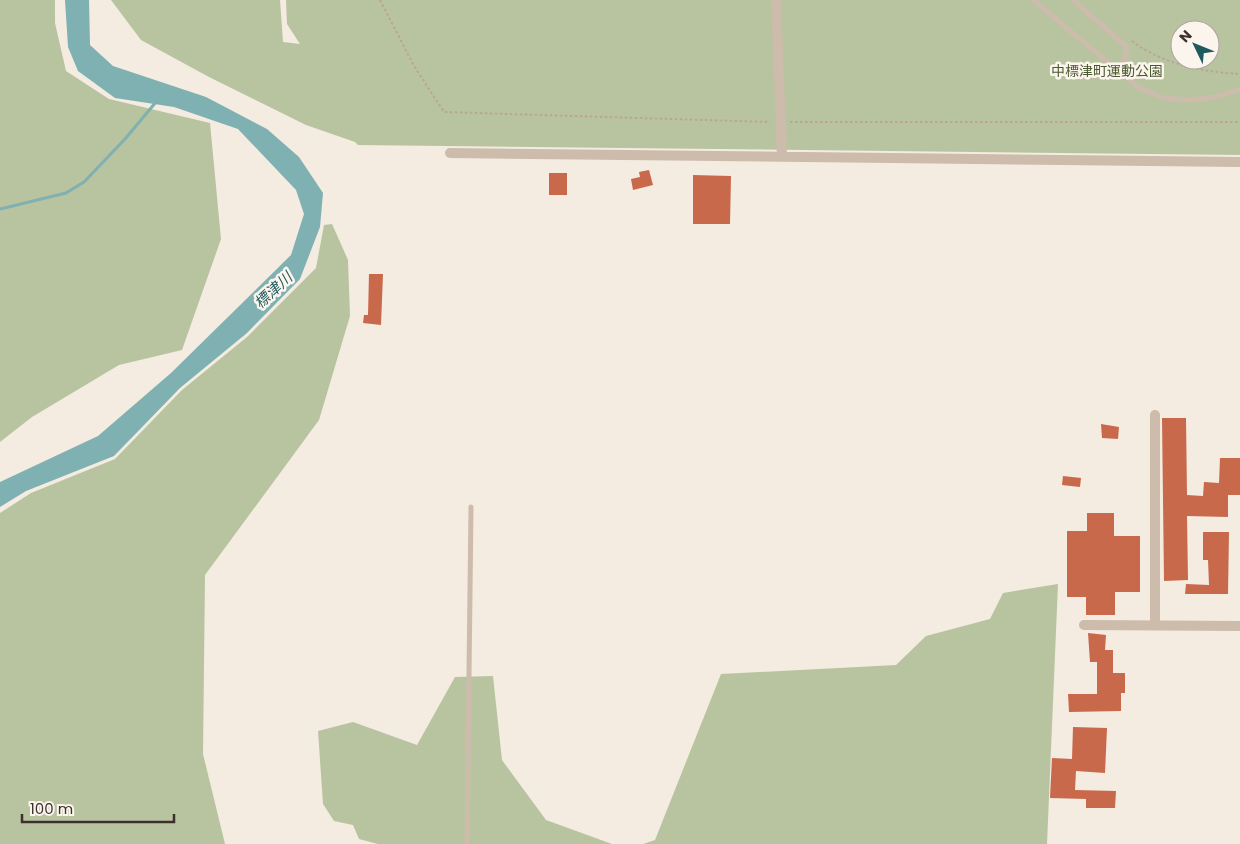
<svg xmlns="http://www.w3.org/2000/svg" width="1240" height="844" font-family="Poppins,'Noto Sans JP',sans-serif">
	<rect width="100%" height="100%" fill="#f4ebe1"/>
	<!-- green -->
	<path fill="#b8c4a0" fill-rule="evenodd" d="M0 0H55V23L66 71 109 99 210 123 221 239 182 350 119 365 32 417 0 442Z
		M111 0H280L283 42 300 44 287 24 286 0H1240V155L358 145 355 142 306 125 209 77 141 40ZM1180 30H1210V60H1180Z
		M332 224 348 260 350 316 319 420 205 575 203 754 225 844H0V513L31 493 115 459 182 390 247 337 316 268 324 225Z
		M1058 584 1047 844H643L655 840 721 674 896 665 926 636 990 619 1003 593Z
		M493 676 502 760 546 820 612 844H378L359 839 353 825 334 821 323 804 318 731 353 722 417 745 455 677Z"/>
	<!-- water -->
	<path fill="#7fb0b2" d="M65 0H89L90 45 113 66 206 97 267 129 299 157 323 193 320 227 300 279 247 333 180 388 114 456 26 491 0 507V482L98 436 171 373 291 255 304 214 296 190 238 129 174 107 115 98 78 71 68 47Z"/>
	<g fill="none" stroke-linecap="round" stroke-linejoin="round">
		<!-- stream -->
		<path stroke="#7fb0b2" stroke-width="3" d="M0 209 66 193 84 182 125 139 156 102"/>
	</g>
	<!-- building -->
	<path fill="#c8694b" d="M649 170 653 185 633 190 631 179 640 177 639 172Z
		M549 173H567V195H549Z
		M693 175 731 176 730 224H693Z
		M369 274H383L381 325 363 323 364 315H368Z
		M1162 418H1186L1187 495 1203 496 1204 482 1219 483 1220 458H1240V495H1228V517L1187 516 1188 580 1164 581Z
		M1101 424 1119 427 1118 439 1102 438Z
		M1063 476 1081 478 1080 487 1062 485Z
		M1087 513H1114V536H1140V592H1115V615H1086V597H1067V531H1087Z
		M1203 532H1229L1228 594H1185L1186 584 1209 585 1208 560H1203Z
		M1088 633 1106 635 1105 650H1113V673H1125V693H1121V711L1069 712 1068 694H1097V662H1090Z
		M1073 727 1107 728 1105 773 1076 771 1075 790 1116 791 1115 808H1086V799L1050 798 1052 758 1072 759Z"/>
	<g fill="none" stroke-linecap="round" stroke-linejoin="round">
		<!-- path -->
		<path stroke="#b9a596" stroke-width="2" stroke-dasharray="2.5 2.5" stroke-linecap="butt" d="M380 0 414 66 444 112 770 122
			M1132 41C1162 64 1203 72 1240 74
			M790 122H1240"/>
		<!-- lane -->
		<path stroke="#cdbbac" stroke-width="5" d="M1033 0 1139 88 1164 98 1189 100 1216 97 1240 89
			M1073 0 1126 46V57L1117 70
			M467 844 471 507"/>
		<!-- street -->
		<path stroke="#cdbbac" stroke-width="10" d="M776 0 782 156
			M450 153 1240 162
			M1084 625 1240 626
			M1155 625V415"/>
	</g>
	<g text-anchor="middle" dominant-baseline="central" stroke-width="5" stroke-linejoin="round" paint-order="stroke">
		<!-- park labels -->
		<g font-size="14" fill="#4a5a2e" stroke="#fbf5ee">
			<text x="1107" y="71">中標津町運動公園</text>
		</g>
		<!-- water labels -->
		<g font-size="15" font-style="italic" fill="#1f5a5e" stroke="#fbf5ee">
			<text transform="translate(273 290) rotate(-43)">標津川</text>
		</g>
	</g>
	<!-- north arrow -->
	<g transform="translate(1195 45) rotate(313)"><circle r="24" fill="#fbf5ee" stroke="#aea6a0"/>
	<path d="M0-4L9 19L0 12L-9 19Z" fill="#1f5a5e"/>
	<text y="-8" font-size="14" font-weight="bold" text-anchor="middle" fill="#3b302b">N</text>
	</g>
	<!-- scale -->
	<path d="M22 814v8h152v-8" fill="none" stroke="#3b302b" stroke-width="2.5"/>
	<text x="30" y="814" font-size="15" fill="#3b302b" stroke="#fbf5ee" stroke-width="4" paint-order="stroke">100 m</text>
</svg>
